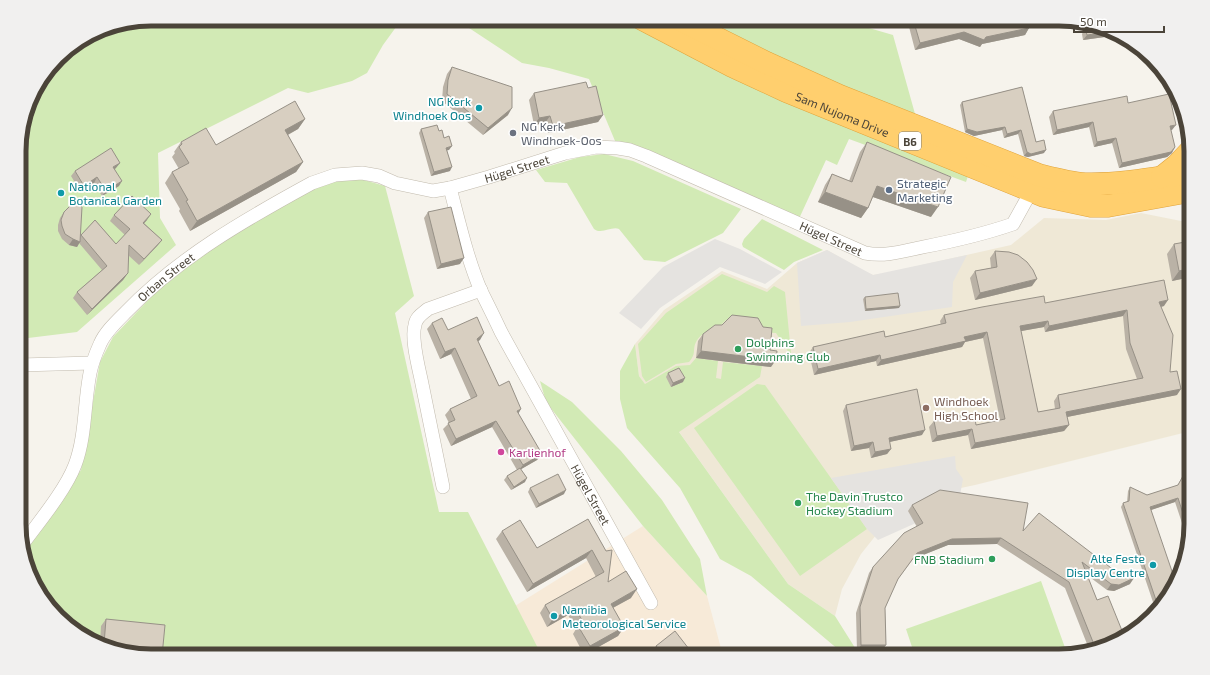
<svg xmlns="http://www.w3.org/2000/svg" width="1210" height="675" font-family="'Exo 2',sans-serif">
	<rect width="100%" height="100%" fill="#f6f3ec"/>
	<!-- commercial -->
	<path fill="#f7ead8" d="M643 526 707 596 723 656H542L515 606Z"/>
	<!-- education -->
	<path fill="#efe8d6" d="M1141 213 1191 223V431L975 485 904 500 861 554 842 589 835 616 788 584 639 376 635 344 664 310 722 271 767 289 797 263 827 250 866 272 873 275 882 274 1011 245 1044 218 1106 220Z"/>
	<!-- green -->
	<path fill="#d2eab5" d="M151 19H410L399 23 383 45 367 73 352 81 308 93 288 88 158 153 160 218 176 245 77 332 20 339V134L33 92 64 52 100 29Z
		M436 19H624L732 74 969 173 966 182 849 139 837 165 826 160 797 223 618 148 589 79 549 68 522 63 466 26Z
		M679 19H838L893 35 917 121Z
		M604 154 633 161 741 209 723 233 665 262 644 260 619 229C611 226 602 235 594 229L567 183 545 182 536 170 580 157Z
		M357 178 385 186 414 296 395 313 439 512H468L542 656H150L85 638 41 598 24 552 81 470 100 362 113 337 155 293 204 254 253 221 301 193 337 179Z
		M762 219 823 250 794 262 784 270 743 247 742 244 744 239Z
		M722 274 767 292 774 286 785 292 791 353H789L776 333 760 332 754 323 726 320 717 329C709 330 700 334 696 342 692 350 697 353 689 362L676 364 646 382 642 376 638 344 666 313Z
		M635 344 639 376 645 384 676 366 690 365 696 358 718 361 716 378 721 379 723 362 762 366 760 377 679 432 788 584 835 616 857 651 856 656H846L751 576 720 559 680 488 627 428 620 399V371Z
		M540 381 572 402 621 451 662 500 700 559 707 596 643 526 546 402Z
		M757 384 765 385 867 529 800 576 694 428Z
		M1041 581 1068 656H915L906 629Z"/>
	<!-- parking -->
	<path fill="#e5e3e0" d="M715 239 740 249 782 272 765 284 720 267 660 308 641 329 619 313 663 267Z
		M827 250 873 275 967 255 953 282 952 307 850 322 801 326 797 263Z
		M955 456 956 469 963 479 956 517 936 514 878 540 867 529 831 478Z"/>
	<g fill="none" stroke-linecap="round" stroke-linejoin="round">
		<defs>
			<g id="street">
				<path id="s1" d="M450 188C459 222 467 258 481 291 488 305 495 319 501 332L651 603"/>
				<path d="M20 365 92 363"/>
				<path d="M443 487C436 451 428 415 421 379 418 365 411 338 415 325 416 317 422 314 428 309L481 290"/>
				<path id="s2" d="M22 545C38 523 65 491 75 465 86 436 84 403 90 373 92 363 96 353 100 344 105 332 117 321 126 312 179 257 246 219 312 183L335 175 362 173 379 176 395 183 433 191 450 188 489 177 565 153 596 147 618 148 630 150 646 156 865 253C886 257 903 251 923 247 954 241 984 234 1013 224L1034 186"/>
			</g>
			<g id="highway">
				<path id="s3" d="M642 19 732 66 786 91 1044 196 1091 206H1108L1191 191"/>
				<path d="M679 19 767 63 840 96 1039 175C1055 179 1070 183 1085 184 1119 185 1157 178 1191 173"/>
				<path d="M1162 177 1177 165 1191 150"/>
			</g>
		</defs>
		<!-- street casing -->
		<use href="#street" stroke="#c2bbae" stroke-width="14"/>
		<!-- highway casing -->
		<use href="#highway" stroke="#e0a43c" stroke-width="23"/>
		<!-- street -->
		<use href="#street" stroke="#fff" stroke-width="13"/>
		<!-- highway -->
		<use href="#highway" stroke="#ffcf6e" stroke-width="22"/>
	</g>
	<!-- wall -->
	<path fill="#bab2a6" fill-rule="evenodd" d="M911 19H913L1029 28 1025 35 982 44 980 47 959 39 915 50 908 23Z
		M1090 27 1122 36 1112 38V36L1083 40 1082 34 1085 28Z
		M452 67 508 115 483 135 442 101 443 87 447 74Z
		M1022 87 1036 142 1044 153 1028 157 1024 156 1018 134 1004 138 1002 130 974 136 965 132 960 105 962 102Z
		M588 88 603 115 598 122 548 133 545 123 534 125 529 100 534 93Z
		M1128 103 1172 130H1171L1172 153 1167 157 1119 168 1112 143 1094 147 1089 127 1053 135 1049 117 1053 111Z
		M305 119 298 129 288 135 303 162 296 172 190 231 179 211 180 209 165 183 172 172 179 169 172 157 175 153 174 152 181 142 216 145Z
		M421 129 439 131 444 138 449 150H447L450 171 431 176 419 133Z
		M867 142 931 217 873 197 868 208 861 218 818 202 825 185 832 174 849 181 860 152Z
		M116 168 115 169 119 186 102 196 94 183 80 191 71 176 75 171Z
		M64 212 81 236 95 220 116 244 125 235 110 221 114 215 147 220 144 223 162 240 157 246 139 265 128 255V273L123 280 87 315 73 298 77 292 102 270 79 243 77 247 69 245 62 239 58 231V225L60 218Z
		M428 212 460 264 437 269 424 218Z
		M1174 244 1191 277 1172 281 1167 254Z
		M995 251 1032 286 975 300 970 278 975 271 991 268 990 258Z
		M865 297 899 308 865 311 863 299Z
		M1045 303 1164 306 1161 307 1170 372 1177 395 1067 417 1069 425 1064 431 971 449 968 435 932 442 929 427 934 421 976 425 1000 420 983 338 965 342 962 347 877 366 876 361 814 375 809 353 813 347 885 337 941 325 940 321 944 315ZM1123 316 1126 349 1137 379 1058 395 1054 401 1055 409 1038 412 1021 331 1044 327 1045 332Z
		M432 323 448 330 484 333 478 341 499 386 518 414 542 454 537 460 521 469 525 482 511 490 504 480 507 476 517 470 492 427 451 446 443 429 449 423 445 415 450 409 471 399 451 354 440 359 427 329Z
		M703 334 770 350 771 367 696 358 698 341Z
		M668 373 683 382 671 387 666 377Z
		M846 405 922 435 889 442 891 449 887 454 871 458 869 448 851 451 843 411Z
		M1183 476 1191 533 1188 541 1175 502 1151 510 1173 590 1155 608 1121 507 1123 503 1127 502 1128 491 1130 487 1147 495 1177 486Z
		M530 488 564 494 536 508 528 492Z
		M912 505 1023 531 1130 584 1114 591 1107 590 1087 575 1097 600 1125 638 1089 649 1065 588 997 544 948 545 913 559 897 580 885 608 886 645 882 650 857 651 856 613 869 573 873 567 917 527 908 511Z
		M588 519 608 582 631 598 613 608 624 627 618 636 584 655 573 634 576 629 568 615 547 627 540 613 545 605 596 577 586 558 527 592 496 539 502 531 537 548Z
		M106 619 150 656 100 643 101 626Z
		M656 646 689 649 686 653 682 656H658L653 649Z"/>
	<!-- shaded-wall -->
	<path fill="#979187" d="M1029 28 1025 35 982 44 980 47 959 39 915 50 920 43 964 32 986 37Z
		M1108 32 1114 33 1112 36 1083 40 1087 35Z
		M1115 34 1122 36 1112 38Z
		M512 108 508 115 483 135 488 128Z
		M603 115 598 122 548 133 553 126Z
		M550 116 545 123 534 125 539 118Z
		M305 119 298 129 278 140 285 130Z
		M1093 122 1089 127 1053 135 1057 130Z
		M1176 125 1172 130 1166 131 1170 126Z
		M1005 127 1002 130 974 136 965 132 967 129Z
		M1021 130 1018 134 1004 138 1007 134Z
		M1116 138 1112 143 1094 147 1097 142Z
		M452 146 449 150 444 151 446 148Z
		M1175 147 1172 153 1167 157 1119 168 1122 163Z
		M1046 150 1044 153 1028 157 1024 156 1027 152Z
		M303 162 296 172 190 231 197 221Z
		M120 163 116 168 110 172 113 167Z
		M452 167 450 171 431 176 434 172Z
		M97 177 94 183 80 191 84 186Z
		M122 181 119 186 102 196 106 191Z
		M877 186 938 207 931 217 870 196Z
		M825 192 868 208 861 218 818 202Z
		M151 214 147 220 139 229 143 223Z
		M73 239 80 242 77 247 69 245Z
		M162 240 157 246 139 265 144 259Z
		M464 258 460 264 437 269 441 264Z
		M1191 268V277L1172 281 1179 271Z
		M128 273 123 280 87 315 92 309Z
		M1037 279 1032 286 975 300 980 293Z
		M1168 300 1164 306 1155 308 1159 302Z
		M900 306 899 308 865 311 866 309Z
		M1127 310 1123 316 1045 332 1049 326Z
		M1048 321 1044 327 1016 332 1020 326Z
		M987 332 983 338 965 342 962 347 877 366 881 360 964 337Z
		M484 333 480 340 473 345 477 339Z
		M455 348 451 354 440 359 445 352Z
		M701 351 776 360 771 367 696 358Z
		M880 355 876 361 814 375 818 369Z
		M685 378 683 382 671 387 673 383Z
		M1181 389 1177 395 1062 418 1066 412Z
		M521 409 517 416V411Z
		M496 421 492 427 451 446 456 439Z
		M1069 425 1064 431 971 449 975 443Z
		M972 429 968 435 932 442 937 436Z
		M925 430 922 435 885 443 889 438Z
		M873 442 869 448 851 451 854 446Z
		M891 449 887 454 871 458 875 452Z
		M542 454 537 460 518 471 523 465Z
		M527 478 525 482 511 490 514 487Z
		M566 490 564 494 536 508 539 504Z
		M1178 498 1175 502 1148 511 1150 507Z
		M1001 538 997 544 948 545 913 559 917 553 952 539Z
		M592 550 586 558 527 592 533 584Z
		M1134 578 1130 584 1114 591 1107 590 1111 584Z
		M637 589 631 598 605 612 611 604Z
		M574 607 568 615 547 627 553 619Z
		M624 627 618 636 584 655 590 646Z
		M861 645H886L882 650 857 651Z
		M689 649 686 653 682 656H680Z"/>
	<!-- building -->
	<path fill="#d8cfc1" stroke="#979187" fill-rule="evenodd" d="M913 19H1028L1029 28 986 37 984 40 964 32 920 43Z
		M1090 27 1108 32 1087 35 1085 28Z
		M452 67 512 87V108L488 128 447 94 448 80Z
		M586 82 588 88 596 86 603 115 553 126 550 116 539 118 534 93Z
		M1022 87 1036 142 1044 140 1046 150 1031 154 1027 152 1021 130 1007 134 1005 127 977 132 967 129 962 102Z
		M1169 94 1176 125 1170 126 1175 147 1171 152 1122 163 1116 138 1097 142 1093 122 1057 130 1053 111 1127 96 1128 103Z
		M295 101 305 119 285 130 303 162 197 221 186 201 188 200 172 172 189 163 179 147 182 144 181 142 206 128 216 145Z
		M437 125 439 131 442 130 444 138 449 136 452 146 446 148 452 167 434 172 421 129Z
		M867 142 951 177 938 207 877 186 868 208 825 192 832 174 852 182Z
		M111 148 120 163 113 167 122 181 106 191 97 177 84 186 75 171Z
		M132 196 151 214 143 223 162 240 144 259 129 245 128 273 92 309 77 292 107 266 81 235 95 220 116 244 130 229 114 215Z
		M79 204 82 207 80 242 73 239 65 234 62 226 61 220 64 212 70 206Z
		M451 207 464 258 441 264 428 212Z
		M1191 241V268L1179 271 1174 244Z
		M995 251 1009 252 1018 255 1027 262 1033 270 1037 279 980 293 975 271 997 267Z
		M1164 280 1168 300 1159 302 1173 335 1170 372 1177 371 1181 389 1066 412 1069 425 975 443 972 429 937 436 934 421 974 413 976 425 1005 419 987 332 964 337 966 341 881 360 880 355 818 369 813 347 884 331 885 337 946 323 944 315 982 307 1044 296 1045 303ZM1127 310 1130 343 1143 378 1058 395 1060 408 1038 412 1020 326 1048 321 1049 326Z
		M898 293 900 306 866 309 865 297Z
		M732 315 758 318 763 327 772 328 770 350 777 351 776 360 701 351 703 334 715 325H722Z
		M477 317 484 333 477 339 499 386 509 381 521 409 517 411 542 454 523 465 496 421 456 439 448 423 455 420 450 409 477 396 455 348 445 352 432 323 442 318 448 330Z
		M679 368 685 378 673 383 668 373Z
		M917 389 925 430 889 438 891 449 875 452 873 442 854 446 846 405Z
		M520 468 527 478 514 487 507 476Z
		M558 474 566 490 539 504 530 488Z
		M1183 476 1191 480V533L1190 535 1178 498 1150 507 1176 583 1173 590 1158 606 1123 503 1129 501 1130 487 1147 495 1178 485Z
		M940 490 1028 503 1023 531 1039 513 1119 574 1130 570 1134 578 1119 585 1111 584 1082 562 1097 600 1108 596 1125 638 1095 647 1069 582 1001 538 952 539 917 553 898 579 885 608 886 645H861L860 607 873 567 904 533 923 523 912 505Z
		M588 519 606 551 612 550 608 582 626 571 637 589 611 604 624 627 590 646 578 626 584 623 574 607 553 619 545 605 604 572 592 550 533 584 502 531 520 520 537 548Z
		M106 619 165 625 162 656H150L104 644Z
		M675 631 689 649 680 656H663L656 646Z"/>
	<!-- markers -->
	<g fill="#0f9aa8" stroke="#fff" stroke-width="1.5">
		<circle cx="479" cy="108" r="4"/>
		<circle cx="61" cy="193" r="4"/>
		<circle cx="1153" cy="565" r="4"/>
		<circle cx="554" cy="616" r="4"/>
	</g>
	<circle fill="#6b7280" stroke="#fff" stroke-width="1.5" cx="513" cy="133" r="4"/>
	<circle fill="#5c6f8a" stroke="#fff" stroke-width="1.5" cx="889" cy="190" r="4"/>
	<g fill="#2e9e5b" stroke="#fff" stroke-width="1.5">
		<circle cx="738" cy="349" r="4"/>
		<circle cx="798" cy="503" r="4"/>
		<circle cx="992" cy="559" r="4"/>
	</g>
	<circle fill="#8d6e63" stroke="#fff" stroke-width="1.5" cx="926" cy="408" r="4"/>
	<circle fill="#d1479c" stroke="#fff" stroke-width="1.5" cx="501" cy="452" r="4"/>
	<g text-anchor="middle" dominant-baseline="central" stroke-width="3.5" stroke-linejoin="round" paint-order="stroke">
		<!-- shield labels -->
		<rect fill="#fff" stroke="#817c74" stroke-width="1" x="899" y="132" width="22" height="18" rx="3"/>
		<g font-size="11" font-weight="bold" fill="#4b4439">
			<text x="910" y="141">B6</text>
		</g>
		<!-- culture labels -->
		<g font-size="12" fill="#0d838f" stroke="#fff" text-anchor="end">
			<text x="471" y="101">NG Kerk<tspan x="471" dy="14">Windhoek Oos</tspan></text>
			<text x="69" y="186" text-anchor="start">National<tspan x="69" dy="14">Botanical Garden</tspan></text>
			<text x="1145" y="558">Alte Feste<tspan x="1145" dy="14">Display Centre</tspan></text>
			<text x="562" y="609" text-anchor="start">Namibia<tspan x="562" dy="14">Meteorological Service</tspan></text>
		</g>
		<!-- street labels -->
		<g font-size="12" fill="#4b4439" stroke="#fff">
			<text stroke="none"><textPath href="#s3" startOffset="222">Sam Nujoma Drive</textPath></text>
			<text stroke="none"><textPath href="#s2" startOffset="701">Hügel Street</textPath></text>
			<text stroke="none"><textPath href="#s2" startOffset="1037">Hügel Street</textPath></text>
			<text stroke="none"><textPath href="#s2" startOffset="315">Orban Street</textPath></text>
			<text stroke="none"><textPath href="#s1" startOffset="339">Hügel Street</textPath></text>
		</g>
		<!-- worship labels -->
		<g font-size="12" fill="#5b616d" stroke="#fff" text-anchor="start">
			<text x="521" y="126">NG Kerk<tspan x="521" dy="14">Windhoek-Oos</tspan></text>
		</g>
		<!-- service labels -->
		<g font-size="12" fill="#4e5e75" stroke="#fff" text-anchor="start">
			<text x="897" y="183">Strategic<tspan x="897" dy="14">Marketing</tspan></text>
		</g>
		<!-- leisure labels -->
		<g font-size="12" fill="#27864d" stroke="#fff" text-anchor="start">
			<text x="746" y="342">Dolphins<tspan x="746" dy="14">Swimming Club</tspan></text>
			<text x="806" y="496">The Davin Trustco<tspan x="806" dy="14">Hockey Stadium</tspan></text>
			<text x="984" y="559" text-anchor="end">FNB Stadium</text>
		</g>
		<!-- education labels -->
		<g font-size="12" fill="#785e54" stroke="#fff" text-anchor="start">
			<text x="934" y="401">Windhoek<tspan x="934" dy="14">High School</tspan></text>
		</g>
		<!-- hotel labels -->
		<g font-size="12" fill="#b23c85" stroke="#fff" text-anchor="start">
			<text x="509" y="452">Karlienhof</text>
		</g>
	</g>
	<!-- crop -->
	<path d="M0 0H1210V675H0ZM151 26H1059A125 125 0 0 1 1184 151V524A125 125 0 0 1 1059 649H151A125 125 0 0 1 26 524V151A125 125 0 0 1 151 26Z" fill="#f1f0ef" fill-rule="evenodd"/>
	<path fill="none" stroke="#4b4439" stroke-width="5" d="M151 26H1059A125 125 0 0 1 1184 151V524A125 125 0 0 1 1059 649H151A125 125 0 0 1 26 524V151A125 125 0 0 1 151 26Z"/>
	<!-- scale -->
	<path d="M1074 26v6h90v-6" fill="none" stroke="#4b4439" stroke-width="2"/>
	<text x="1080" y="26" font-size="12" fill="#4b4439" stroke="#ffffff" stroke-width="3" paint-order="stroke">50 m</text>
</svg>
